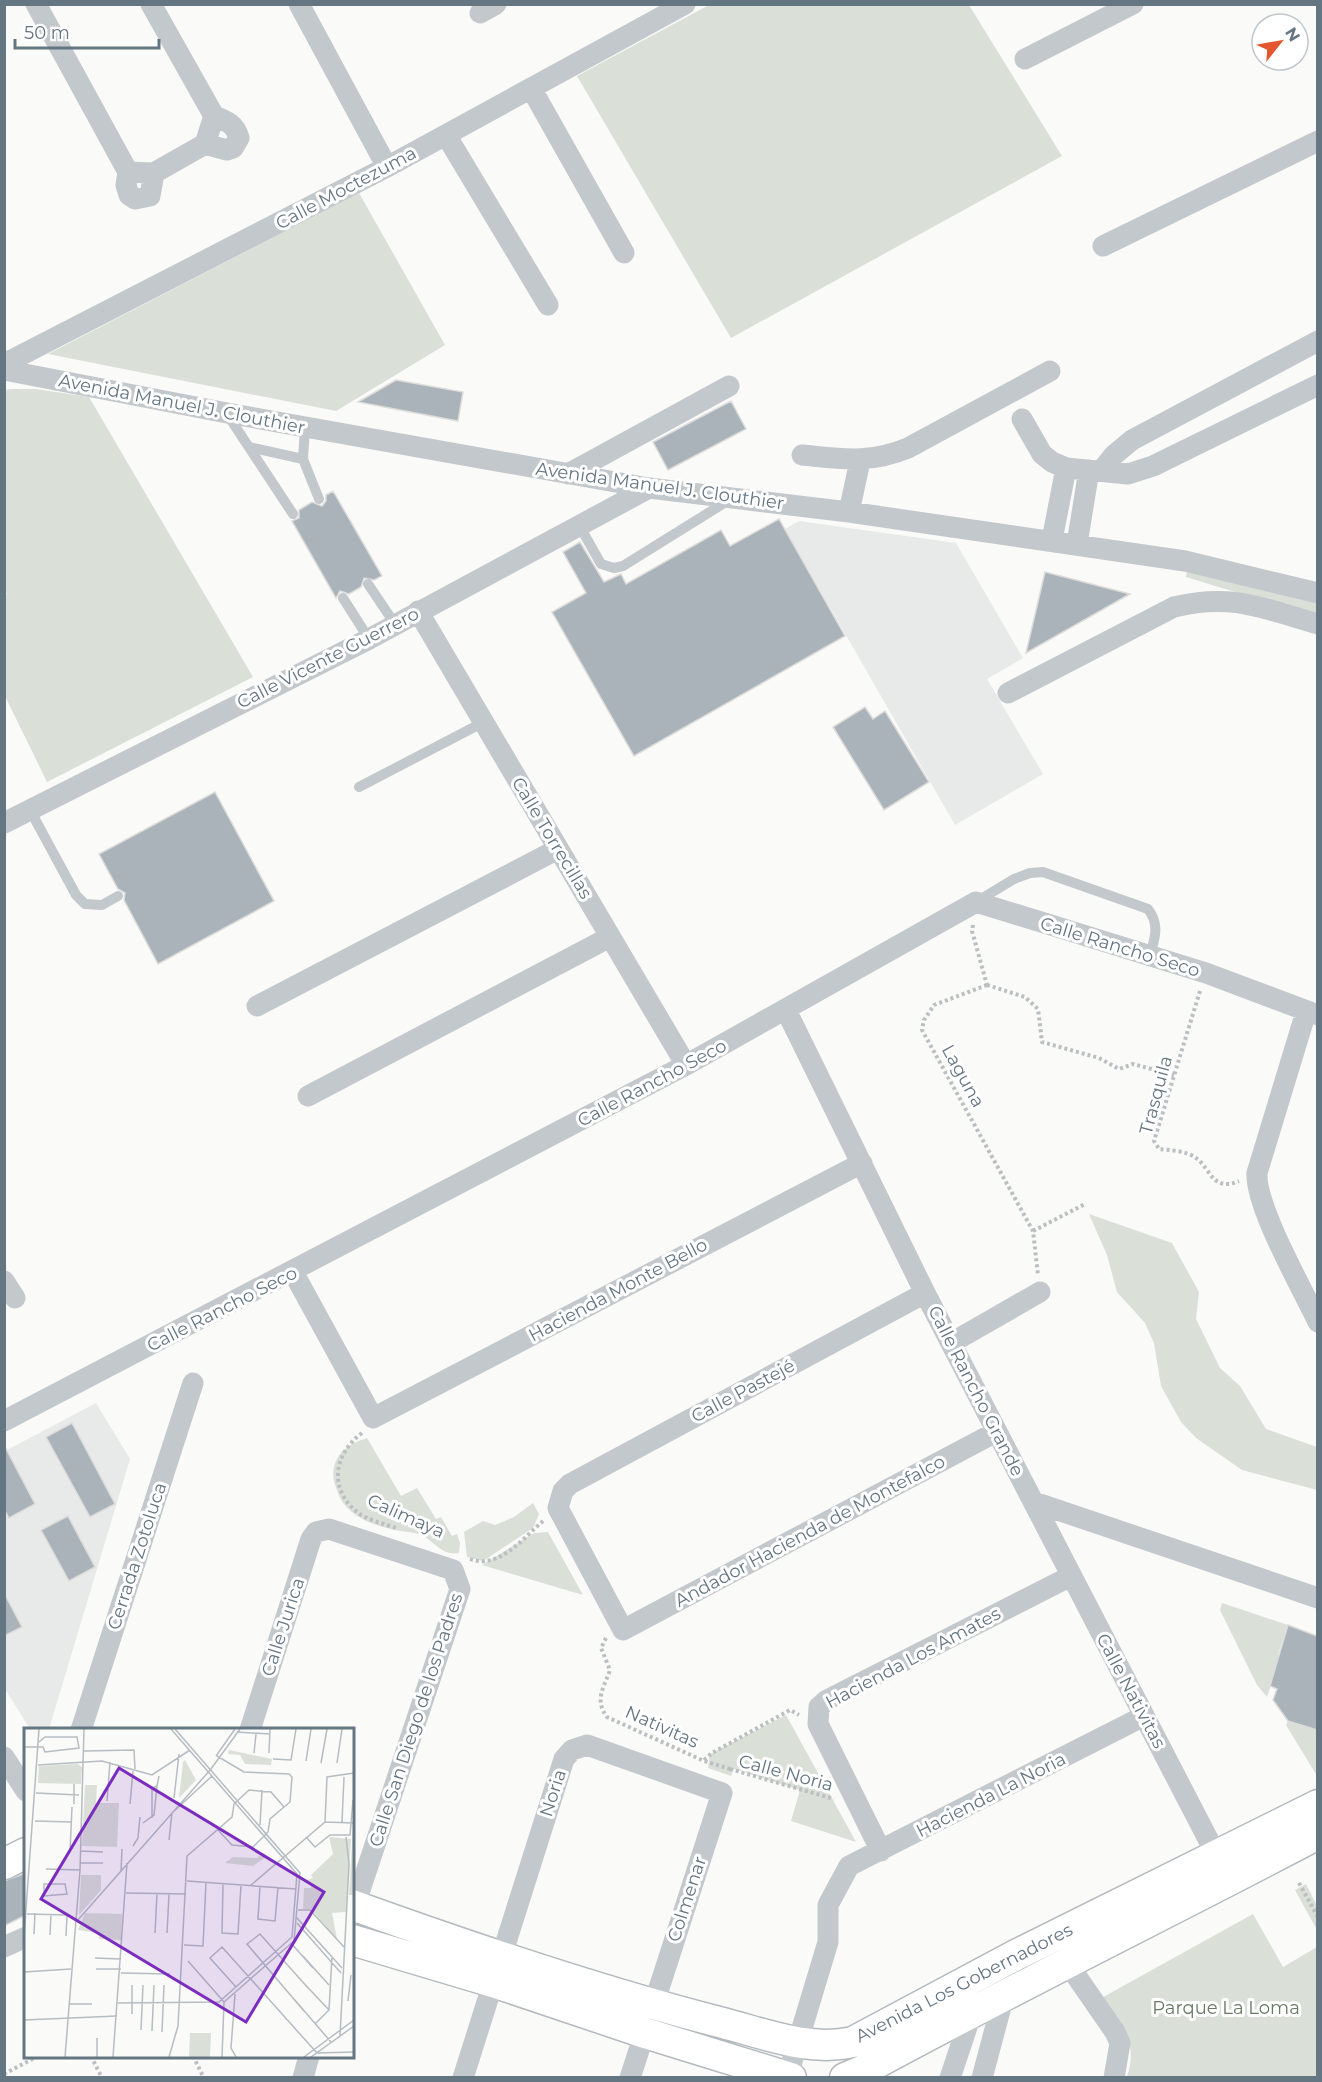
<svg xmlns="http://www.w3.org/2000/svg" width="1322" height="2082" font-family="Montserrat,sans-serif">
	<rect width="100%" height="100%" fill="#fafaf8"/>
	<!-- built -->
	<path fill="#e8e9e9" d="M799 521 956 543 1023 658 987 679 1043 774 955 825 785 529Z
		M96 1403 130 1459 49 1729H30L5 1689V1451Z"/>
	<!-- green -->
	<path fill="#dadfd7" d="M709 5H969L1062 156 731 338 577 76Z
		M359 193 445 345 336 411 48 354Z
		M11 389H36L89 397 253 677 47 782 5 696 4 596 7 594 4 588V390Z
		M1187 572 1317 603V617L1186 577Z
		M1089 1214 1172 1243 1199 1292 1196 1319 1220 1368 1240 1386 1266 1429 1317 1447V1490L1242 1470 1196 1438 1181 1422 1161 1386 1154 1343 1145 1323 1117 1292 1107 1255Z
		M367 1438 401 1496 417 1488 436 1519 441 1517 452 1536 457 1534 460 1543 459 1553C442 1556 435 1542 423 1536 416 1532 408 1532 400 1531 375 1526 345 1517 337 1490 334 1483 332 1475 334 1467 338 1450 352 1443 367 1438Z
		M533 1503 539 1514 533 1528 483 1561 467 1557 464 1532 483 1521 495 1525 514 1517Z
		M548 1532 583 1595 482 1565 534 1533Z
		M1222 1603 1288 1625 1278 1654 1281 1656 1267 1697 1257 1685 1220 1610Z
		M786 1715 856 1842 791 1821 800 1790 734 1769 731 1776 708 1768 710 1754Z
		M1288 1721 1317 1730V1776L1286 1725Z
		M1306 1884 1317 1906V1930L1295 1890Z
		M1253 1914 1283 1967 1317 1947V2077H1127C1139 2039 1121 2027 1096 2001Z"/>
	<!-- building -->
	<path fill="#aab3b9" stroke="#dcdcda" stroke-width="1.5" d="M396 380 463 392 458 421 358 402Z
		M731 401 746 429 668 470 653 442Z
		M333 491 382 576 374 580 364 578 361 587 349 594 340 591 336 598 292 521 299 518V510L312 502 322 506 326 501V495Z
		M779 519 845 636 634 756 552 612 586 593 563 552 580 542 604 582 621 574 626 584 721 530 730 546Z
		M1045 572 1130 594 1026 653Z
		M865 707 873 719 885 711 929 782 884 810 833 727Z
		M215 792 274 901 158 964 124 900 125 893 118 889 99 854Z
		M72 1423 115 1504 90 1517 46 1437Z
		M4 1445 35 1504 9 1518 4 1509Z
		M68 1516 95 1567 69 1581 41 1530Z
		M4 1593 22 1627 4 1636Z
		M1288 1625 1317 1636V1730L1288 1721 1273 1700 1277 1689 1270 1686Z
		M26 1873V1915L4 1926V1881Z"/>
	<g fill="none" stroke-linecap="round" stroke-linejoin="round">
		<defs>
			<path id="secondary" d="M4 1864 26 1853
				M352 1905C474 1949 598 1991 723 2023 765 2034 810 2052 853 2042L1014 1956 1318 1805
				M352 1940 493 1982 645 2033 791 2078
				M845 2078 862 2071C1012 1989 1166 1914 1318 1834"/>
		</defs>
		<!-- secondary casing -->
		<use href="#secondary" stroke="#b3babf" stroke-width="33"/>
		<!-- path -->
		<path stroke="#bbbfc2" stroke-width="4" stroke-dasharray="3 3" stroke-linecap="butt" d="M973 925 972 931 987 985
			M987 985 934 1005 924 1020 922 1030 1033 1231 1038 1275
			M987 985 1025 997 1038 1009 1042 1042 1099 1058 1119 1069 1133 1064 1174 1075
			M1200 991 1154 1141 1159 1149C1170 1150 1187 1151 1196 1158 1212 1170 1212 1192 1239 1181
			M1033 1231 1085 1204
			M362 1433C334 1454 328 1488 357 1512 367 1520 385 1524 396 1528
			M470 1559C499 1570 523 1538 543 1521
			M606 1638 601 1648 610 1670C604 1688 594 1699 607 1717L704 1761 730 1769
			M704 1760 712 1753 790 1710 799 1715
			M730 1769 834 1799
			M1299 1883 1318 1917
			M91 2056 102 2078
			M193 2056 204 2078
			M4 2074 38 2056"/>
		<!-- lane -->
		<path stroke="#c3c8cc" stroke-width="10" d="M227 414 293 514
			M305 427 303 459 319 499
			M249 447 303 459
			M579 525 601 564 614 568 623 566 729 500
			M368 584 395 624
			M343 598 369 639
			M359 787 484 722
			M30 810 76 895 85 904 102 905 118 896
			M976 902 1014 879 1030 873 1043 872 1148 909C1160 925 1155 937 1150 956"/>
		<!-- street -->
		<path stroke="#c3c8cc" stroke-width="21" d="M36 4 128 172 154 173 205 144 214 116 151 4
			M299 4 387 167
			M480 13 496 4
			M1025 59 1133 4
			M531 88 624 253
			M446 135 548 305
			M205 144 227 150 233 148 239 138C235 124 227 121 214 116
			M128 172 126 185 129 195 135 199 150 196 154 173
			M1103 246 1318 141
			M4 364 387 167 685 4
			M4 370 227 413 649 488 849 512 1185 561 1318 593
			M1022 419 1042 454 1052 462 1066 468 1128 474 1153 466 1318 385
			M802 455C843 459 869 464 908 448L1050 371
			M1101 471 1114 455 1132 440 1318 341
			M568 474 729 386
			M849 512 860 461
			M1052 540 1066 468
			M1077 544 1089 470
			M418 611 686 1065
			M1008 693 1174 607C1232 593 1262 608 1318 624
			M4 823 369 639 649 488
			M257 1006 558 849
			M786 1010 925 1293 1222 1866
			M1306 1012 1257 1173C1255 1206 1302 1288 1318 1322
			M308 1096 610 937
			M293 1272 373 1418 862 1163
			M4 1281 15 1298
			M925 1293 570 1484 563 1491 558 1508 623 1630 996 1432
			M951 1343 1040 1292
			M4 1421 686 1065 976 902 1206 973 1318 1015
			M1034 1502 1318 1598
			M81 1730 193 1383
			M250 1730 311 1539 316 1532 329 1529 453 1570 460 1589 352 1914
			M4 1757 26 1791
			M881 1851 818 1724 819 1707 827 1700 1071 1576
			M4 1947 26 1937
			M1068 1964 1115 2032 1120 2043 1114 2078
			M303 2078 309 2056
			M463 2078 564 1759 572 1750 587 1745 722 1793 630 2078
			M787 2078 828 1942V1905L849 1866 1144 1716
			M950 2078 974 2006
			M982 2078 1006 1988"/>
		<!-- secondary -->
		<use href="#secondary" stroke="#fff" stroke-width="30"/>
	</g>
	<g text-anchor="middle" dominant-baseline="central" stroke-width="6" stroke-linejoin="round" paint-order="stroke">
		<!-- street labels -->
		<g font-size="18" fill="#657683" stroke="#fff">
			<text transform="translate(346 188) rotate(-28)">Calle Moctezuma</text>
			<text transform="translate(182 404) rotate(11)">Avenida Manuel J. Clouthier</text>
			<text transform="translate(660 486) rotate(8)">Avenida Manuel J. Clouthier</text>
			<text transform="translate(328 658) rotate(-27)">Calle Vicente Guerrero</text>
			<text transform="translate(552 838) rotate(59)">Calle Torrecillas</text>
			<text transform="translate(1120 947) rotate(17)">Calle Rancho Seco</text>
			<text transform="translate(963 1076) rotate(61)">Laguna</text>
			<text transform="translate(652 1083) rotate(-28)">Calle Rancho Seco</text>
			<text transform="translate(1156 1095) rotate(-75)">Trasquila</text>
			<text transform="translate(618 1290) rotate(-28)">Hacienda Monte Bello</text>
			<text transform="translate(222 1309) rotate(-27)">Calle Rancho Seco</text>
			<text transform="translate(743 1391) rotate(-28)">Calle Pastejé</text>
			<text transform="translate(976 1391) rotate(63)">Calle Rancho Grande</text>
			<text transform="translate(406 1516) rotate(24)">Calimaya</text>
			<text transform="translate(810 1531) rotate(-28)">Andador Hacienda de Montefalco</text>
			<text transform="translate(137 1556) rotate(-72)">Cerrada Zotoluca</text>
			<text transform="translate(283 1627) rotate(-72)">Calle Jurica</text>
			<text transform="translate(913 1658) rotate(-28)">Hacienda Los Amates</text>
			<text transform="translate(1131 1691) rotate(62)">Calle Nativitas</text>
			<text transform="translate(416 1720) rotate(-72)">Calle San Diego de los Padres</text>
			<text transform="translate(662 1727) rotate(24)">Nativitas</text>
			<text transform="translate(786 1773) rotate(15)">Calle Noria</text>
			<text transform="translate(553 1793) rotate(-72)">Noria</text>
			<text transform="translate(991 1795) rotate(-27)">Hacienda La Noria</text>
			<text transform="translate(687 1899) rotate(-72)">Colmenar</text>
			<text transform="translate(964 1983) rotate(-27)">Avenida Los Gobernadores</text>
		</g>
		<!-- park labels -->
		<g font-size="18" fill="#687a64" stroke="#fff">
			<text x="1226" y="2008">Parque La Loma</text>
		</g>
	</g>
	<!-- overview -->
	<g transform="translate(24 1728)">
		<rect width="330" height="330" fill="#fafaf8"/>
		<path d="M205 22 248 31 247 37 221 36 216 27 204 26ZM161 32 172 52 155 70 159 34ZM54 36 58 39 57 56 14 55 15 38ZM61 57H73L72 75H95L93 119 58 118ZM329 98H330V167H325ZM305 109 327 111 322 184 308 185 313 211 287 181H279L280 160H287V155L280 153 289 150 287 147 309 126ZM240 125 243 128 229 138 201 135 209 129 233 130ZM57 147H77V162L55 187ZM61 185 98 186 97 212 75 211V205L54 202ZM166 305H187L186 329H165Z" fill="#dadfd7"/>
		<path fill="none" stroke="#b5bdc2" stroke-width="1.5" d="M147 1 273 146 268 209 195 274M151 1 276 145 270 213 200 274M213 4 246 6M0 19H19L21 24 55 20 53 9H21L15 14M60 23 110 22 111 41M230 25 232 6M245 25 246 1M192 28 211 1M193 28 220 44 265 46 268 49 266 74 246 91 244 104 229 119 208 117 194 102M249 31 267 32 272 1M282 33 287 1M297 35 303 1M313 35 318 1M14 37 78 33 128 47 166 22M12 65 55 67M150 70 155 26M83 73 86 34M50 76V56M106 76 109 43M128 90V60L133 58 135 48M11 93 48 94M301 94 303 49 330 45M318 94 320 49M119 95 130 87 133 58M236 97 238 62M282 109 291 119 306 107H326L329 72M145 112 148 85 188 48M109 118 114 110 116 89M57 123 79 124M46 124 48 79M56 135H79M22 141 56 142M97 143 98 121M163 153 272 161M20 156H41L43 166 20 168ZM199 156 198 205 214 206 217 157M226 158 301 94 330 95M236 158 234 191 251 193 254 159M102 165 162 166M274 182H286L320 219M3 186 44 187M272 189 318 240M53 193 187 41 216 1M273 195 317 245M131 205 133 166M143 205 145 166M10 206 11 185M26 207 27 186M42 208 43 188M0 209 15 1M267 215 289 240M160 217 179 218 182 154M279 228 305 257M71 230 97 231M164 233 200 274 198 329M72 241H97M0 244 47 241M97 245 146 246M274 249 305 282M212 259 186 230 198 219 293 325M211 266 207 320 212 329M270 271 307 314M324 273 327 247M94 275 196 274M45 276H68M280 283 223 216 236 206 284 260M108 286V257M0 292 93 288M291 296 305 282 308 228M117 302 119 257M128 303 130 257M138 304 140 257M316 308 325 136 322 109M293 325 330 324M41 329 56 142 60 1M73 329V310M89 329 103 135M145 329 154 298 163 128 208 89 210 76 225 62 247 64 260 79M280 329 330 292M287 329 330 298"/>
		<path fill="#7b2cbf" fill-opacity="0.15" stroke="#7b2cbf" stroke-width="3" d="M95 40 300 164 222 294 17 171Z"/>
		<rect width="330" height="330" fill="none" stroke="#657683" stroke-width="3"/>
	</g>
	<!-- border -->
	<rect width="1322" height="2082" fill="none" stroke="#657683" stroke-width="12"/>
	<!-- north arrow -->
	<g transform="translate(1280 42) rotate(59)"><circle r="28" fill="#ffffff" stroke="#c1c8cd" stroke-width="1.5"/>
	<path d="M0-4.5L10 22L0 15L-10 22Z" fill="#e4572e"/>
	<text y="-9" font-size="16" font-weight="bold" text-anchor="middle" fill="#657683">N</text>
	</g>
	<!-- scale -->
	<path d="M15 39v9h144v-9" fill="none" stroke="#657683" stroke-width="3"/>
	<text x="24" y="39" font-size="18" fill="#657683" stroke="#ffffff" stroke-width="4.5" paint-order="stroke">50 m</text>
</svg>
